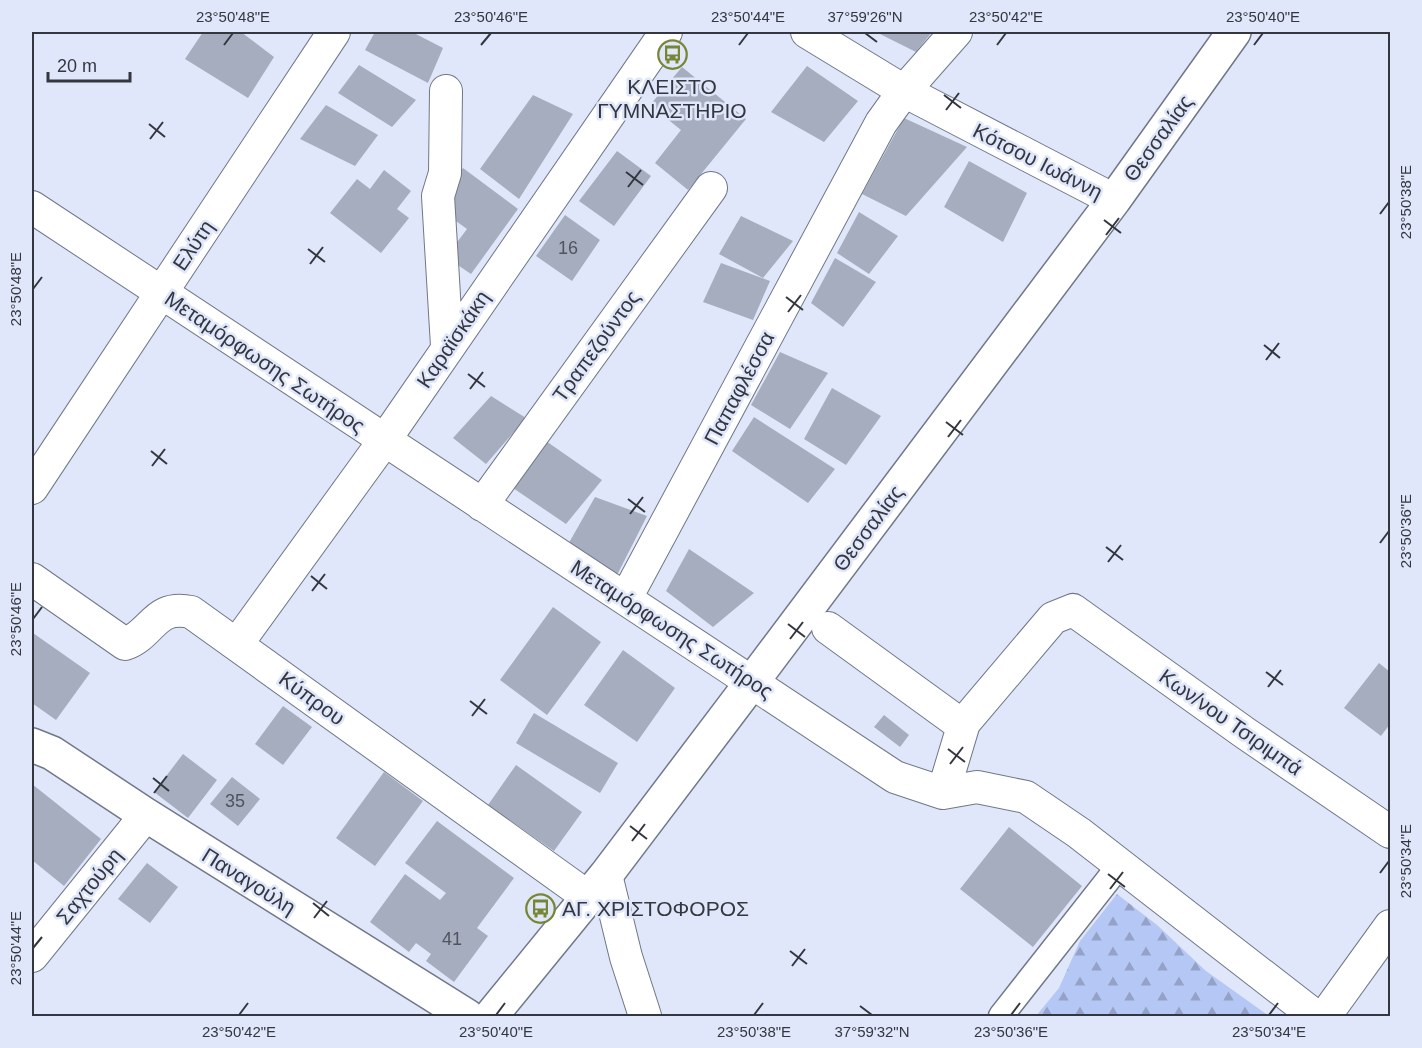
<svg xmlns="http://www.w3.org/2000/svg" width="1422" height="1048" font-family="Helvetica,sans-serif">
	<defs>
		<pattern id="forest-firs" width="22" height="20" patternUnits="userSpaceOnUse" patternTransform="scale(1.5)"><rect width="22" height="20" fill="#b5c7f5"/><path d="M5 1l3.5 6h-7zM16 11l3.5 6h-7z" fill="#94a2c8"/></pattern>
	</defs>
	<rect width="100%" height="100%" fill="#e0e7fa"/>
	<!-- forest -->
	<path fill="url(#forest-firs)" d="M1117 894 1157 925 1206 971 1269 1016H1036L1059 988 1080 941Z"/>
	<!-- building -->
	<path fill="#a5adbf" d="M203 32H241L274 57 248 98 185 59Z
		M375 32H412L443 48 428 83 365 50Z
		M876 32H932L916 52Z
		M359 65 416 100 392 127 338 93Z
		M807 66 858 101 824 142 771 112Z
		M682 67 746 119 688 190 655 163 681 130 650 105Z
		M533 95 573 114 519 199 480 169Z
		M326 105 378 135 355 166 300 139Z
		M904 118 967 147 906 216 862 194Z
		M617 151 651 176 614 226 579 201Z
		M969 161 1027 193 1003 242 944 207Z
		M463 168 518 209 471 274 446 257 467 229 442 211 443 195Z
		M384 170 411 191 397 209 409 218 381 253 330 213 357 179 370 189Z
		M859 212 898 236 869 274 837 253Z
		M565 215 600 240 572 281 536 256Z
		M741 216 793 241 763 278 719 254Z
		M835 258 876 282 843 327 811 303Z
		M721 263 770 281 753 320 703 302Z
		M780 352 828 373 790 429 751 405Z
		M832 388 881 416 846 465 804 439Z
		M491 396 526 418 486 464 453 438Z
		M754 417 835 469 808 503 732 451Z
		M543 439 602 480 566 524 513 488Z
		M595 497 647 516 614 581 566 548Z
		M689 549 754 593 713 627 666 591Z
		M553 607 601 642 547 715 500 680Z
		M33 633 90 673 56 720 32 703Z
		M623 650 675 688 637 742 584 705Z
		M1379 663 1390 672V724L1381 736 1344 708Z
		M283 706 312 727 283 765 255 744Z
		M534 713 618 763 600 793 516 743Z
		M884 715 909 735 900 747 874 727Z
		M183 754 217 780 188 818 154 792Z
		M516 765 582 812 554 851 488 805Z
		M384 772 423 801 375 866 336 838Z
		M232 777 260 799 238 826 210 804Z
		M32 784 101 839 64 886 32 860Z
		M437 821 514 878 477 928 488 936 454 982 426 961 431 954 416 943 409 952 370 922 405 874 440 900 446 893 405 863Z
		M1009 827 1082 886 1033 947 960 889Z
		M147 863 178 887 150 923 118 899Z"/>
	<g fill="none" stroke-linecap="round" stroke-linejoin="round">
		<defs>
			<path id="pedestrian" d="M1001 1016 1119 866"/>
			<path id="minor" d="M807 32 904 91 1114 200
				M446 91 445 173 438 196 447 346
				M32 207 895 777 943 793 977 787 1026 797 1079 833 1315 1016
				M32 488 334 32
				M482 505 711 188
				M32 579 125 644C153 634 154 604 191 612L588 897
				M626 598 881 123 904 91 956 32
				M828 628 963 726
				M237 644 384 441 666 32
				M943 793 964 723 1053 618 1073 610 1245 733 1390 832
				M606 875 626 957 645 1016
				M32 956 146 815
				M1325 1016 1390 926"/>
			<path id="tertiary" d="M32 745 52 753 146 815 467 1016
				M491 1016 606 875 752 682 1114 200 1234 32"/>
		</defs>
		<!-- pedestrian casing -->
		<use href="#pedestrian" stroke="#717788" stroke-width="27"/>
		<!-- minor casing -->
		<use href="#minor" stroke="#717788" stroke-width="34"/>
		<!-- tertiary casing -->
		<use href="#tertiary" stroke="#717788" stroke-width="36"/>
		<!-- pedestrian -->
		<use href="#pedestrian" stroke="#fff" stroke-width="24"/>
		<!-- minor -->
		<use href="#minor" stroke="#fff" stroke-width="32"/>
		<!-- tertiary -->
		<use href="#tertiary" stroke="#fff" stroke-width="33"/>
	</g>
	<!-- ticks -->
	<path fill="none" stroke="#34373f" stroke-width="2" d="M865 33 877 42M224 45 233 33M481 45 491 33M739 45 748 33M997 45 1006 33M1254 45 1263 33M944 95 961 108M946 110 959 93M149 124 165 137M150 139 163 122M626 172 643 185M628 187 641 170M1380 214 1389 202M1104 220 1121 233M1106 235 1119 218M308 249 325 262M310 264 323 247M33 289 42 277M786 297 803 310M788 312 801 295M1264 345 1280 358M1266 360 1279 343M468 374 485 387M470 389 483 372M946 422 963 435M948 437 961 420M151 451 167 464M152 466 165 449M628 499 645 512M630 514 643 497M1380 543 1389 531M1106 547 1123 560M1108 562 1121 545M311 576 327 589M312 591 325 574M33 619 42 607M788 624 805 637M790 639 803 622M1266 672 1283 685M1268 687 1281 670M470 701 487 714M472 716 485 699M948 749 965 762M950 764 963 747M153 778 169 791M154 793 167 776M630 826 647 839M632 841 645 824M1380 873 1389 861M1108 874 1125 887M1110 889 1123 872M313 903 329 916M314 918 327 901M33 948 42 937M790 951 807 964M792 966 805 949M860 1006 872 1015M239 1015 248 1003M496 1015 505 1003M754 1015 763 1003M1011 1015 1020 1003M1269 1015 1278 1003"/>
	<!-- icons -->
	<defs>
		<symbol id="bus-ring" viewBox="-11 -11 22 22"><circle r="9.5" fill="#e0e7fa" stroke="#778634" stroke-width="1.5"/><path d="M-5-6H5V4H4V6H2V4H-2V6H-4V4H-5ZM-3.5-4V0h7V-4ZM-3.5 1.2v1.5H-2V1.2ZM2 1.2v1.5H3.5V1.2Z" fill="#778634"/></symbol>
	</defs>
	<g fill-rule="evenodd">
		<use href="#bus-ring" x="656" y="38" width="33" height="33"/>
		<use href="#bus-ring" x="524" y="892" width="33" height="33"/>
	</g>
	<g text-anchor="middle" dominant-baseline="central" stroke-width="5" stroke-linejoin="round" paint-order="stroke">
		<!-- number labels -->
		<g font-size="18" fill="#50545f">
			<text x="568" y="248">16</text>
			<text x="235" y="801">35</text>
			<text x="452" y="939">41</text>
		</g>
		<!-- poi labels -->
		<g font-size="21" fill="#34373f" stroke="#e0e7fa">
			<text x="672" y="86">ΚΛΕΙΣΤΟ<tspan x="672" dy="24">ΓΥΜΝΑΣΤΗΡΙΟ</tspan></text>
			<text x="562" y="908" text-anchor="start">ΑΓ. ΧΡΙΣΤΟΦΟΡΟΣ</text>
		</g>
		<!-- street labels -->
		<g font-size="21" fill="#34373f" stroke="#e0e7fa">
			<text transform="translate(1158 138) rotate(-54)">Θεσσαλίας</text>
			<text transform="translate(1038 161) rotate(27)">Κότσου Ιωάννη</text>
			<text transform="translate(193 245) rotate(-56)">Ελύτη</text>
			<text transform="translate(453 339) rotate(-56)">Καραϊσκάκη</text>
			<text transform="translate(596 346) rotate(-54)">Τραπεζούντος</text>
			<text transform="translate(265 362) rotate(34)">Μεταμόρφωσης Σωτήρος</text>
			<text transform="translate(739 388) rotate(-62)">Παπαφλέσσα</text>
			<text transform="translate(868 528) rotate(-53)">Θεσσαλίας</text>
			<text transform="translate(672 629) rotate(33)">Μεταμόρφωσης Σωτήρος</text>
			<text transform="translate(312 698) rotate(36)">Κύπρου</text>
			<text transform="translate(1231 722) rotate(35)">Κων/νου Τσιριμπά</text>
			<text transform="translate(249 881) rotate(32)">Παναγούλη</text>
			<text transform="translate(89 886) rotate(-51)">Σαχτούρη</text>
		</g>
	</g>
	<!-- border -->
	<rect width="1422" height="1048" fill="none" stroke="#e0e7fa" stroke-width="66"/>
	<!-- scale -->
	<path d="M48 72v9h82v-9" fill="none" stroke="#34373f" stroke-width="3"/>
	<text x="57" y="72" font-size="18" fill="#34373f" stroke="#e0e7fa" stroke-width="4.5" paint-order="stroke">20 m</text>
	<rect x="33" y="33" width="1356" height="982" fill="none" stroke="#34373f" stroke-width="2"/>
	<g font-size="15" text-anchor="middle" fill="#34373f">
		<text x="233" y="22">23°50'48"E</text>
		<text x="491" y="22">23°50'46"E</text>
		<text x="748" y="22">23°50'44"E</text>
		<text x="865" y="22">37°59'26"N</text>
		<text x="1006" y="22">23°50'42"E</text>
		<text x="1263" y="22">23°50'40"E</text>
		<text transform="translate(1406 202) rotate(-90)" y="5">23°50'38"E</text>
		<text transform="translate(16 289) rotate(-90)" y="5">23°50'48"E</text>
		<text transform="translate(1406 531) rotate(-90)" y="5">23°50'36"E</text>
		<text transform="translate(16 619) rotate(-90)" y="5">23°50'46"E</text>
		<text transform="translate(1406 861) rotate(-90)" y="5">23°50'34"E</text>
		<text transform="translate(16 948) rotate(-90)" y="5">23°50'44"E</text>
		<text x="239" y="1037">23°50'42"E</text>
		<text x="496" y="1037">23°50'40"E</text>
		<text x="754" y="1037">23°50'38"E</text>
		<text x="872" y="1037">37°59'32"N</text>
		<text x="1011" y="1037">23°50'36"E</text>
		<text x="1269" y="1037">23°50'34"E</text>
	</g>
</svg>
